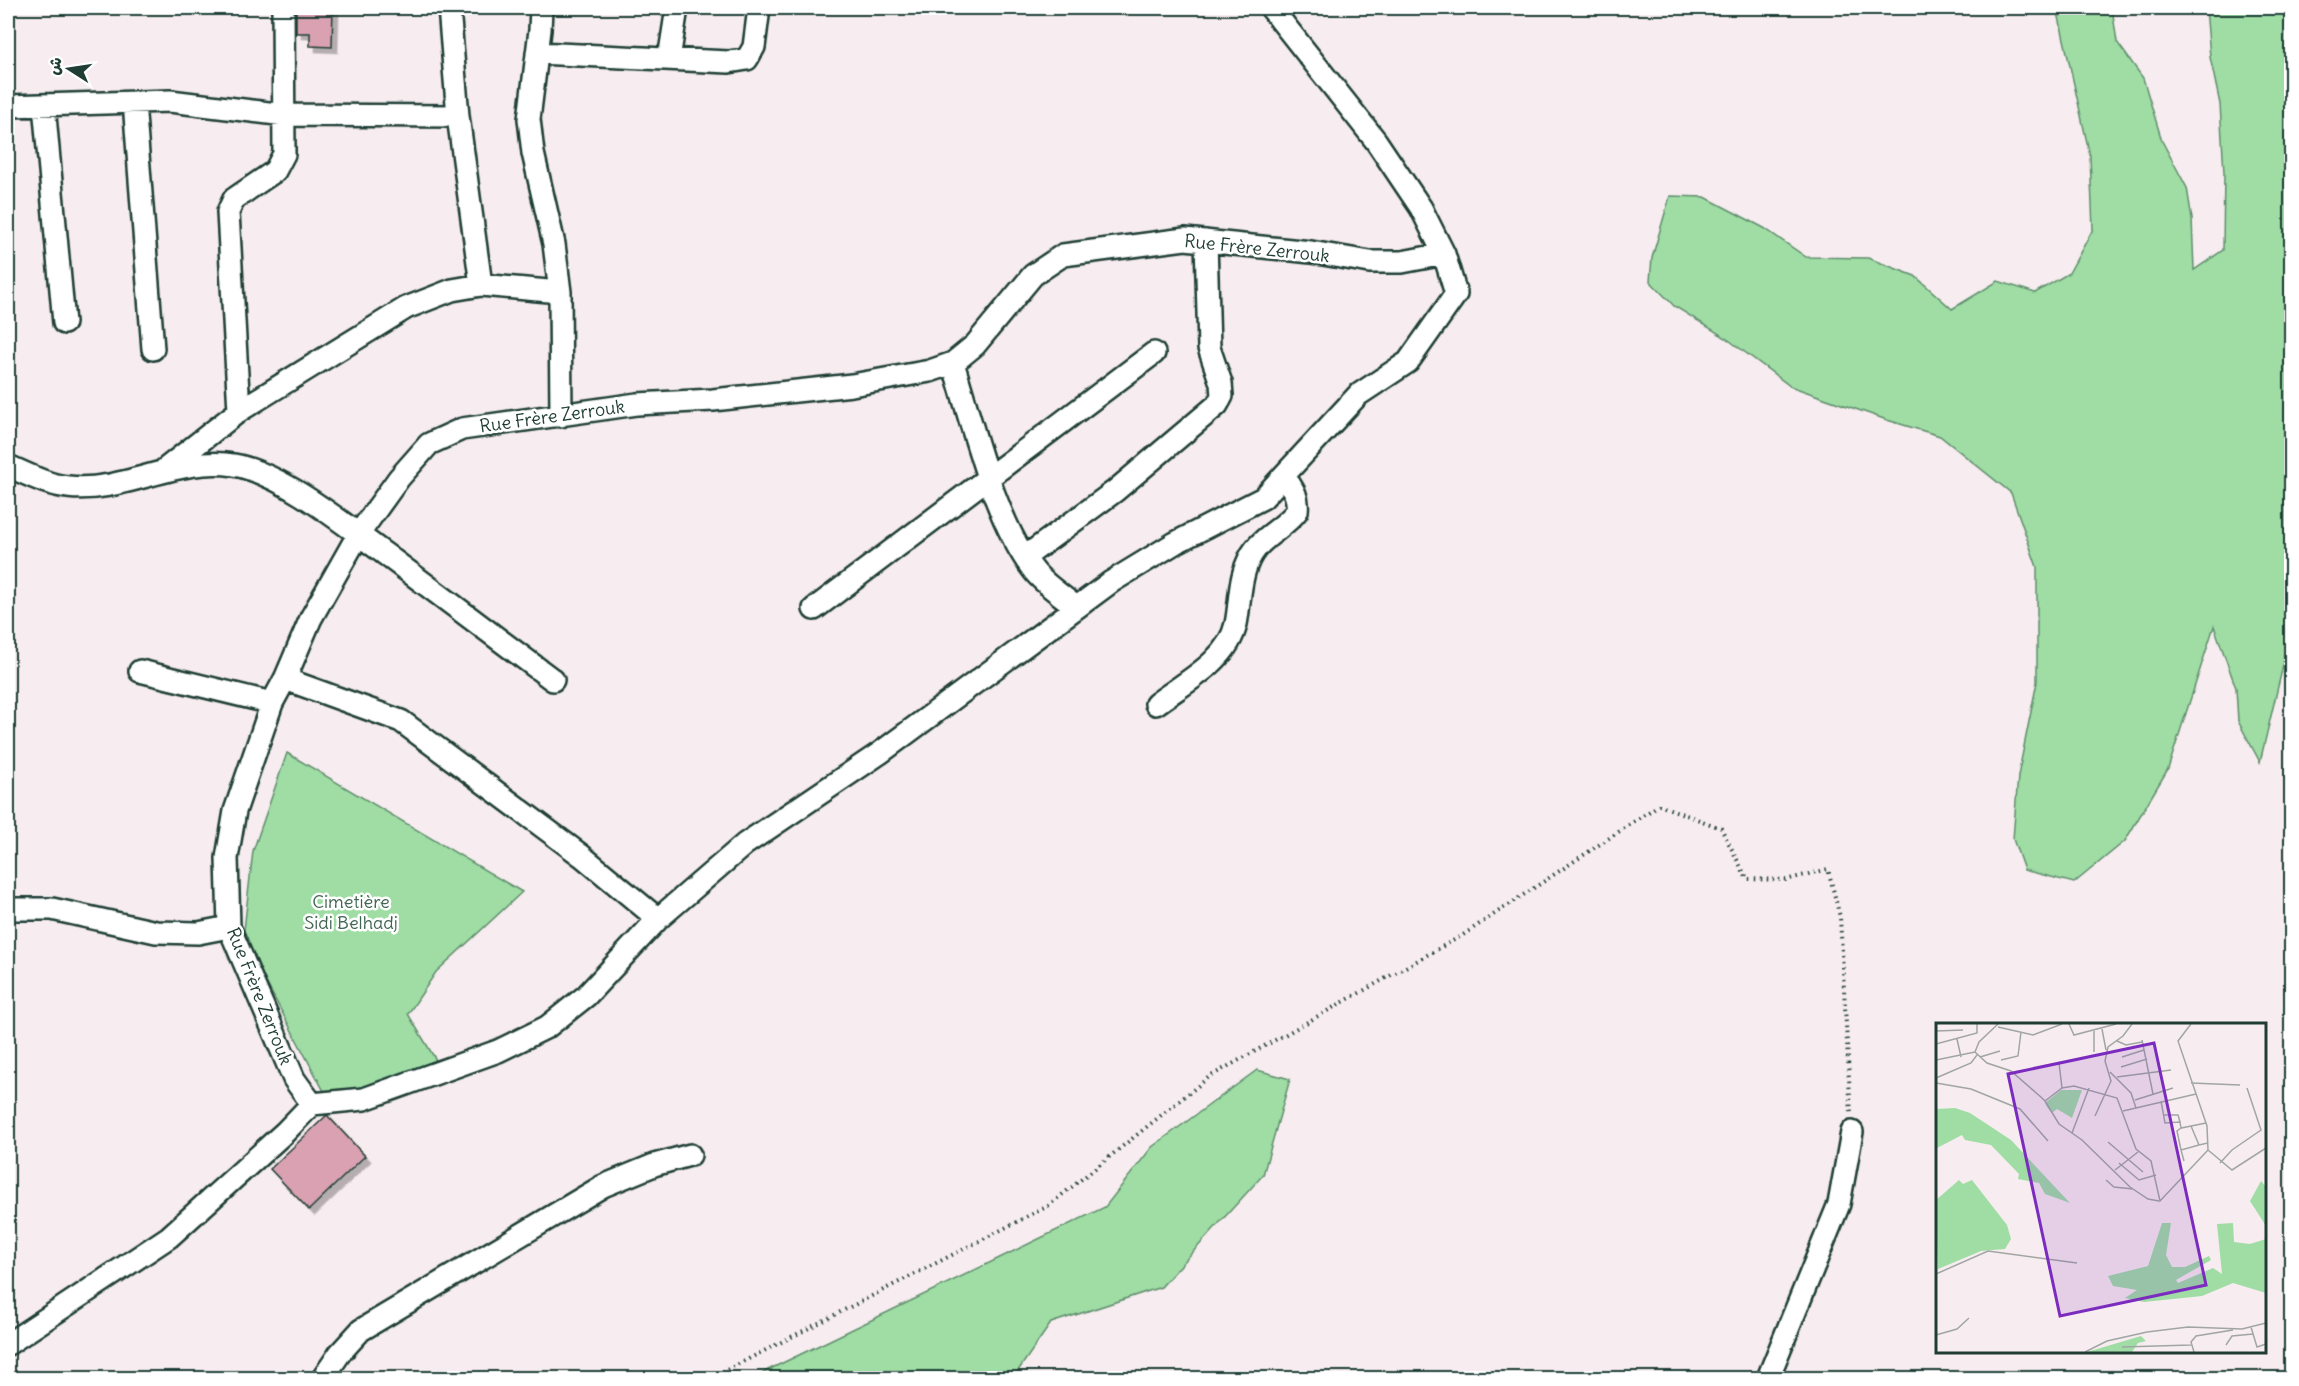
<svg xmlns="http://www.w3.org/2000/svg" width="2299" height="1386" font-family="Delius,'Playpen Sans Arabic',sans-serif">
	<defs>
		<filter id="shadow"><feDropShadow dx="5.5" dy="5.5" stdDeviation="0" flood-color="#0004"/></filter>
	</defs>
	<rect width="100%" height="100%" fill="#f7ecef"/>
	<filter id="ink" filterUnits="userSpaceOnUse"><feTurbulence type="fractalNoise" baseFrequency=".0167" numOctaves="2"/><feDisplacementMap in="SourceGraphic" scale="12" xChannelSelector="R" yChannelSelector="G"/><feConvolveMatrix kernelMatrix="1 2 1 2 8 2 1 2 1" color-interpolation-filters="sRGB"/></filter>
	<g filter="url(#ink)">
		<!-- green -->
		<path fill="#9fdda5" stroke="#5f8d6c" stroke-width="1.5" d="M2057 8H2112L2117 42 2143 78 2162 141 2187 188 2192 219 2194 270 2223 250 2224 173 2220 104 2210 57 2206 8H2292V628L2260 762 2238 721 2236 688 2214 626 2168 769 2125 841 2074 883 2024 870 2013 839 2018 776 2037 682V567L2011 493 1940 436 1887 420 1790 386 1726 338 1674 306 1650 281 1652 258 1670 196 1705 197 1764 228 1806 257 1868 258 1915 276 1952 309 1998 281 2035 293 2069 273 2093 229 2090 156Z
			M287 753 522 892 436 972 408 1014 439 1065 333 1108 243 939 253 851Z
			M1257 1070 1290 1079 1263 1175 1161 1287 1051 1323 1013 1378H756L768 1370 1105 1207 1152 1147Z"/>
		<!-- building -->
		<path fill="#d9a1b1" stroke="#1f3d34" stroke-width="1.5" filter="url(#shadow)" d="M296 8H333L332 47 310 46V33H296Z
			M327 1115 365 1156 309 1210 270 1169Z"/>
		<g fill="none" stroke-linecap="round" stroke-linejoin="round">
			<defs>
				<path id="minor" d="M449 8 458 116 481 285
					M541 8 540 30 529 119 533 153 554 244 560 292 561 416
					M537 53 729 62 747 59 754 47 759 8
					M669 59 677 8
					M134 102 153 349
					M44 105 64 323
					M8 106 170 101 285 115 458 116
					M953 363C973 426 994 520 1034 571 1045 585 1063 596 1076 607
					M239 411 228 212 234 199 275 171 284 154 283 8
					M8 466C27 474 47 485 68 487 121 494 181 455 234 465 283 474 344 524 385 554 441 596 497 638 553 680
					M164 470 239 411 406 308 452 290 481 285 560 292
					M1025 557 1115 491 1217 405 1222 396 1221 383 1209 348 1206 241
					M814 609 1154 353
					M140 671 272 703
					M285 679 401 721 582 856 658 919
					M1156 704C1185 682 1228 661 1236 624 1240 605 1239 582 1247 564 1257 537 1282 531 1297 511 1299 496 1292 488 1284 476
					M8 909H52L156 932 198 933 229 927
					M312 1104 364 1099 498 1051 547 1027 586 996 658 919 745 844 880 753 1111 582 1175 543 1263 498 1358 395 1408 362 1456 294 1444 254
					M8 1344 169 1237 285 1132 312 1104 294 1079 229 927 227 858 235 811 272 703 285 679 311 618 358 535 399 478 429 444 462 429 637 404 713 400 852 385 930 371 953 363 975 345 1033 275 1063 255 1185 239 1311 252 1370 262H1402L1444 254 1421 208 1376 141 1271 8
					M323 1378 340 1353 361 1330 603 1186 654 1165 690 1155
					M1768 1378 1839 1204 1852 1132"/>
			</defs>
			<!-- minor casing -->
			<use href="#minor" stroke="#1f3d34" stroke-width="26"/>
			<!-- path -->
			<path stroke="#1f3d34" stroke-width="4" stroke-dasharray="1.5 4.5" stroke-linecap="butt" d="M711 1378 1048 1206 1209 1077 1463 935 1659 805 1721 828 1747 879 1786 880 1828 869 1840 917 1851 1115"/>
			<!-- minor -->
			<use href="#minor" stroke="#fff" stroke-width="21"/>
		</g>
	</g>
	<g text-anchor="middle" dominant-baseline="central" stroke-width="5" stroke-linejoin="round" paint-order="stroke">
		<!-- street labels -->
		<g font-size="18" fill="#1f3d34" stroke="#fff">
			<text transform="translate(1257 248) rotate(6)">Rue Frère Zerrouk</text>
			<text transform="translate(552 416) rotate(-8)">Rue Frère Zerrouk</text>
			<text transform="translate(260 996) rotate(68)">Rue Frère Zerrouk</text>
		</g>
		<!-- park labels -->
		<g font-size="18" fill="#3f6550" stroke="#fff">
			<text x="351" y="901">Cimetière<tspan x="351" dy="21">Sidi Belhadj</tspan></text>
		</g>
	</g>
	<!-- overview -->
	<g transform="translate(1936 1023)">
		<rect width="330" height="330" fill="#f7ecef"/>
		<path d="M125 67H146L136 95 121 86 116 90 111 84 109 80ZM19 85 34 90 75 117 134 180 109 171 103 160 82 156 83 151 55 122 29 117 26 112 1 125 0 86ZM23 157 27 161 36 157 71 202 75 216 69 226 45 228 2 246 0 177ZM325 158 330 164V203L314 178ZM226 200H235L230 232 236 244H249L273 233 275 237 240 257 242 260 277 245 286 251 281 201 297 200 298 219 314 221 330 216V270L297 260 266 273 208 279 189 275 201 267 177 263 172 253 212 243ZM205 313 210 318 202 320 196 329H151Z" fill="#9fdda5"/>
		<path fill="none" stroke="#a1a6a4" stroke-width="1.5" d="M62 1 43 19 39 29 51 40 75 48 106 75 109 78 126 65 138 63 181 75 200 126 215 138 224 178 272 127M133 1 138 12 180 1M255 1 242 18 271 103 272 127 296 147 330 125M62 4 97 12 126 1M166 6 170 27M0 8 27 7M158 8V29M21 16 25 34M206 17 217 71M181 18 190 22 206 19M0 21 41 10V1M44 34 64 28M186 34 208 27M0 37 39 29M65 37 82 33 85 9M123 40 126 65M185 44 211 36M174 49 195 70 200 85M181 54 235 47M0 55 35 40 41 32M0 60 35 66 84 86 112 118M255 60 304 62M199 77 237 65M109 78 123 101 146 117 194 164 212 176 223 178M225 78 229 100 244 99 245 105 270 100M187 88 260 71M228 92H242L244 99M159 93 175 58 169 38 172 24 187 13 196 1M255 103 263 122 272 120M245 105 241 108 245 127M136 110 153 65M172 119 207 149M248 138 245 127 263 122M183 140 203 157 220 152M284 140 296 127 325 107 311 65M179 147 202 129M170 157 178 164 197 166M0 251 52 228 141 240M315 304 321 324 330 321M0 312 21 306 33 295M290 322 296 313 317 311M186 324 255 322M149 329 171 318 211 309 252 304 306 306 330 300M258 329 255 319 260 313 297 307"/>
		<path fill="#7b2cbf" fill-opacity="0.15" stroke="#7b2cbf" stroke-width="3" d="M218 20 270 262 124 293 72 51Z"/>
		<rect width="330" height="330" fill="none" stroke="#1f3d34" stroke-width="3"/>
	</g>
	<!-- margin -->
	<rect width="2299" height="1386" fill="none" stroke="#fff" stroke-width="30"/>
	<rect x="15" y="15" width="2269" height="1356" fill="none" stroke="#1f3d34" stroke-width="2" filter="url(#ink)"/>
	<!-- north arrow -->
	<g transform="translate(69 69) rotate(282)" stroke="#ffffff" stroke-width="4.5" paint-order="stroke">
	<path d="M0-4.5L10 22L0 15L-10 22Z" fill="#1f3d34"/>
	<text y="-9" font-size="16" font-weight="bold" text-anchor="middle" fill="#1f3d34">ش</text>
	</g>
</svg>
